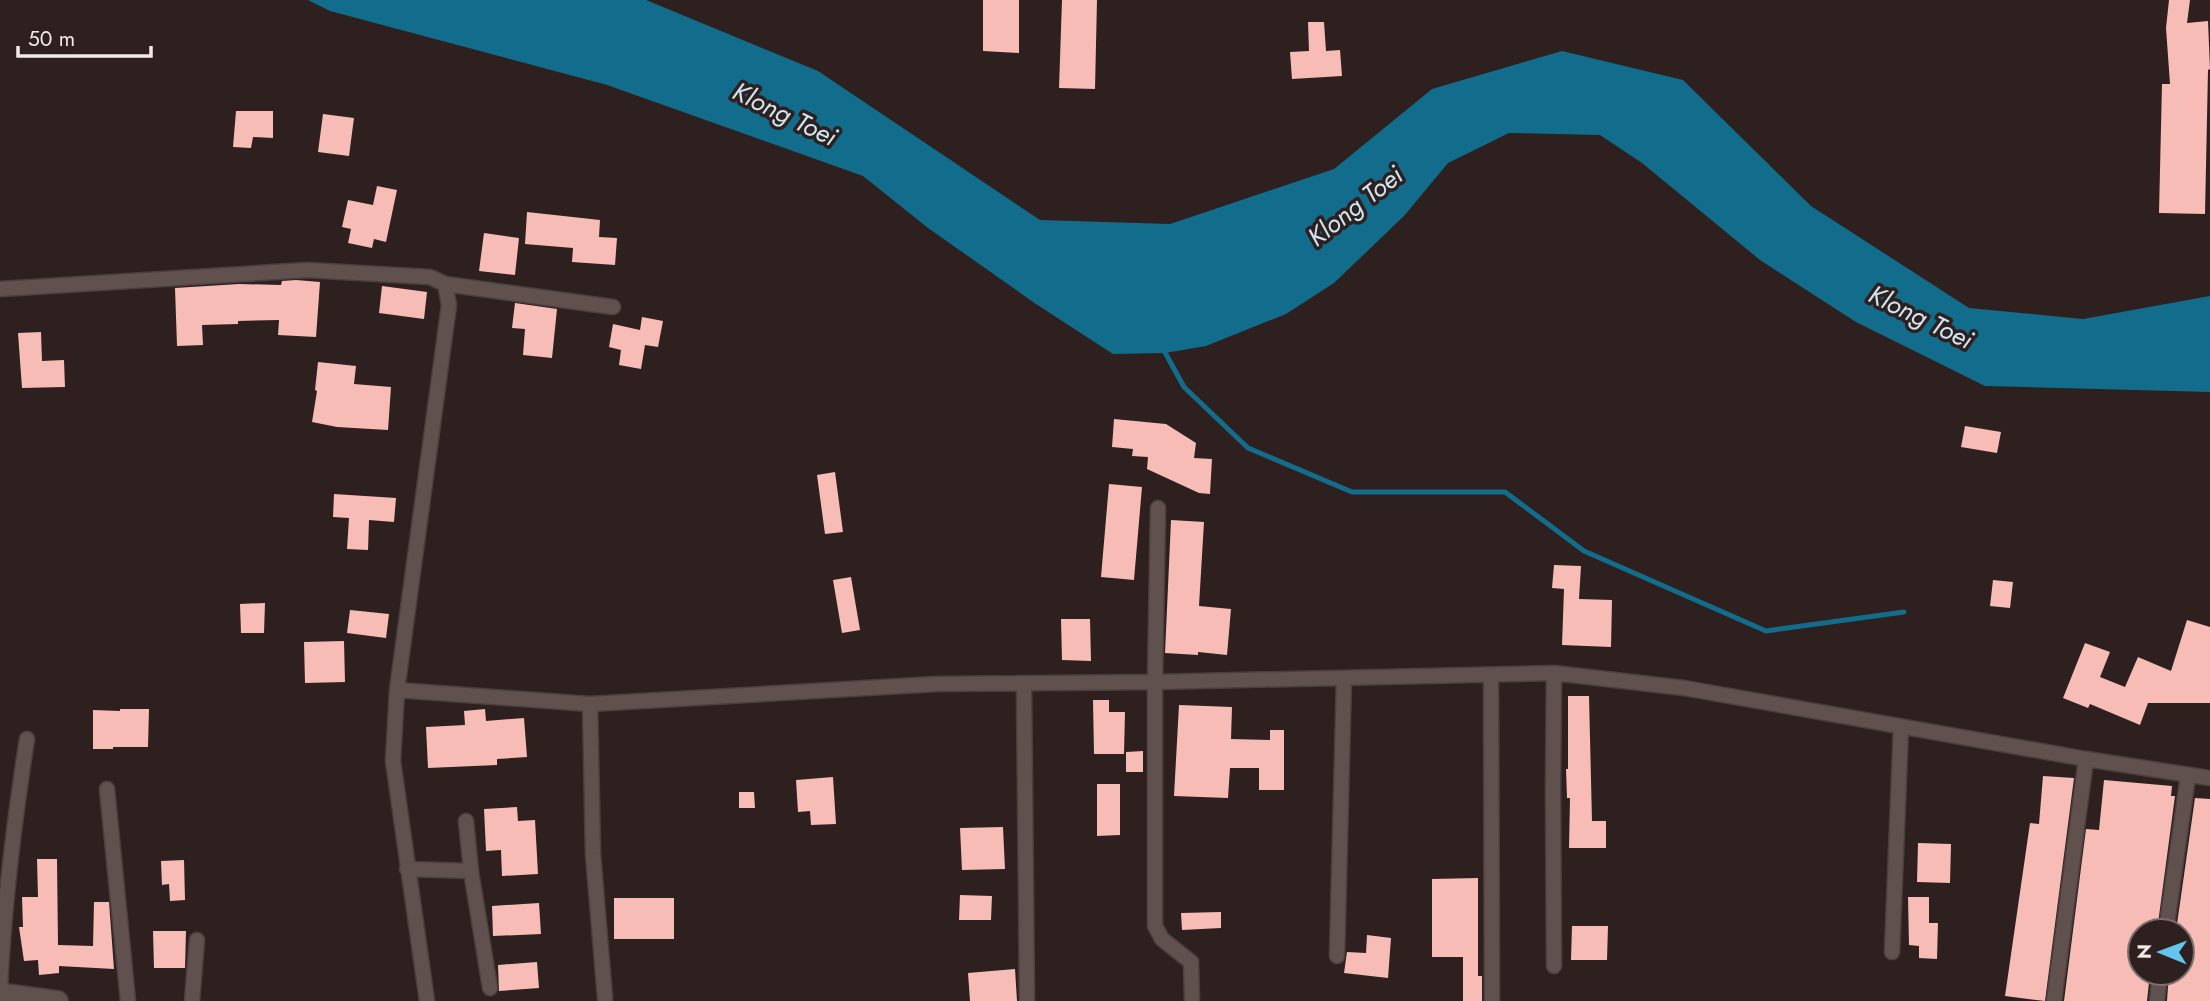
<svg xmlns="http://www.w3.org/2000/svg" width="2210" height="1001" font-family="Jost,sans-serif">
	<rect width="100%" height="100%" fill="#2d201e"/>
	<!-- water -->
	<path fill="#126c8b" d="M308 0H646L818 71 1040 220 1170 224 1334 169 1432 89 1562 51 1683 80 1811 206 1969 308 2083 319 2210 296V392L1985 386 1856 322 1760 260 1642 163 1600 135 1509 133 1448 163 1404 216 1334 283 1286 314 1206 346 1165 353 1113 354 1036 304 928 228 863 176 607 85 330 11Z"/>
	<g fill="none" stroke-linecap="round" stroke-linejoin="round">
		<!-- stream -->
		<path stroke="#126c8b" stroke-width="5" d="M1162 347 1184 387 1248 448 1352 492H1505L1584 551 1766 631 1904 612"/>
	</g>
	<!-- building -->
	<path fill="#f7bcb6" d="M983 0H1019V53L983 51Z
		M1062 0H1097L1095 89 1059 88Z
		M2169 0H2190L2187 23 2208 21 2210 69 2208 70 2205 214 2159 213 2162 84H2170L2166 28Z
		M1308 22H1324L1326 51 1340 50 1342 76 1292 79 1290 52 1309 51Z
		M236 111H273V138L253 137 251 148 233 147Z
		M323 114 354 118 349 156 318 152Z
		M377 186 397 190 386 242 374 239 372 248 348 243 351 229 342 227 348 200 373 205Z
		M527 212 600 220 599 237 617 238 615 265 572 262 573 248 525 244Z
		M484 233 519 238 515 275 479 271Z
		M296 280 320 282 316 337 278 335 279 320 238 321V324L202 325 203 345 177 346 175 288 239 284 281 285 282 281Z
		M382 286 427 292 424 319 379 313Z
		M515 303 557 309 552 358 523 355 525 329 512 328Z
		M642 317 663 321 658 347 645 345 641 369 619 365 621 350 609 347 613 324 640 330Z
		M41 332 42 361 64 360 65 387 22 388 18 333Z
		M318 362 356 366 354 384 391 387 388 430 337 427 312 422 317 391 315 390Z
		M1114 419 1166 424 1196 443 1194 458 1212 459 1210 494 1199 493 1147 469 1148 457 1132 456 1133 449 1112 447Z
		M1965 426 2001 432 1997 453 1961 447Z
		M835 472 843 532 825 534 817 475Z
		M1109 484 1142 487 1134 580 1101 577Z
		M334 494 396 498 394 522 369 520 368 550 347 549 349 518 333 517Z
		M1171 520 1204 522 1199 606 1231 609 1227 655 1198 652V655L1165 653Z
		M1554 565 1581 566 1579 599 1612 600 1611 647 1562 645 1564 589 1552 588Z
		M851 577 860 630 842 633 833 580Z
		M1993 580 2013 582 2010 608 1990 606Z
		M265 603 264 633H241L240 604Z
		M350 610 389 614 386 638 347 633Z
		M1061 619H1090L1091 661 1062 660Z
		M2187 620 2210 627V703H2148L2140 725 2090 704 2088 708 2063 698 2085 643 2110 652 2100 677 2125 687 2138 657 2171 671Z
		M344 641 345 682 305 683 304 642Z
		M1568 696H1589L1592 821H1606V848H1569L1570 798H1567L1566 769H1568Z
		M1093 700H1109V712H1125L1124 754H1094Z
		M1179 705 1232 707 1231 739 1270 740V730H1284V790H1259V768H1230L1228 798 1174 796Z
		M120 709H149L148 747H113V749H93V710L120 711Z
		M485 709 486 721 524 718 527 757 497 759V765L428 768 426 727 465 725 464 711Z
		M1143 751V772H1126V752Z
		M2043 776 2074 778 2045 1001 2005 996 2030 823 2039 824Z
		M833 777 836 824 811 825 810 811 798 812 796 780Z
		M2104 780 2172 786 2171 796H2175L2157 931H2140V973H2150L2147 1001H2064L2086 829 2099 830Z
		M1097 784H1120V835L1097 836Z
		M739 792H754L755 808H739Z
		M2195 798 2210 799V1001H2167L2169 973H2182V931H2176Z
		M517 807 518 821 535 820 538 874 502 876 501 850 486 851 484 809Z
		M1003 827 1005 869 962 870 960 828Z
		M1918 843 1951 844 1950 883 1917 882Z
		M37 859H57L58 945 93 946 94 902H109L114 969 59 966V973L39 975 38 960 24 961 19 927H23L22 897H38Z
		M184 860 185 900 170 901 169 884 162 885 161 861Z
		M1478 878V976H1482V1001H1463V957H1432V879Z
		M960 895 992 896 991 920H959Z
		M1908 897H1929V923H1938L1937 959 1919 958V946L1909 945Z
		M614 898H674V939H614Z
		M539 903 541 934 493 936 492 906Z
		M1221 912V928L1182 930 1181 913Z
		M1572 926H1608L1607 960H1571Z
		M153 931H186L185 968H154Z
		M1367 935 1391 938 1388 978 1344 973 1347 952 1366 953Z
		M537 962 539 988 499 991 498 965Z
		M1015 969 1017 1001H970L968 973Z"/>
	<g fill="none" stroke-linecap="round" stroke-linejoin="round">
		<defs>
			<path id="street" d="M445 284 613 307
				M0 289 307 270 430 277 445 284 449 305 397 690 393 761 427 1001
				M1158 508 1155 682V926L1162 939 1191 962 1192 1001
				M1554 673 1553 788 1554 966
				M1491 675 1492 1001
				M1024 683 1027 1001
				M397 690 590 704 936 684 1155 682 1554 673 1684 688 2086 759 2210 778
				M590 704 593 854 605 998
				M107 789 128 1001
				M466 821 471 871 490 988
				M407 869 471 871
				M2166 931 2188 776
				M1892 952 1901 727
				M1337 956 1344 678
				M0 988C4 904 14 822 27 739
				M192 1001 197 940
				M2054 1001 2086 759
				M2157 1001 2160 973"/>
			<path id="secondary" d="M0 993 58 1001"/>
		</defs>
		<!-- street casing -->
		<use href="#street" stroke="#4a3f3e" stroke-width="17"/>
		<!-- secondary casing -->
		<use href="#secondary" stroke="#4a3f3e" stroke-width="22"/>
		<!-- street -->
		<use href="#street" stroke="#60514f" stroke-width="14"/>
		<!-- secondary -->
		<use href="#secondary" stroke="#60514f" stroke-width="19"/>
	</g>
	<g text-anchor="middle" dominant-baseline="central" stroke-width="7" stroke-linejoin="round" paint-order="stroke">
		<!-- water labels -->
		<g font-size="26" font-style="italic" fill="#cfe6f2" stroke="#2d201e">
			<text transform="translate(785 114) rotate(26)">Klong Toei</text>
			<text transform="translate(1355 206) rotate(-38)">Klong Toei</text>
			<text transform="translate(1921 317) rotate(26)">Klong Toei</text>
		</g>
	</g>
	<!-- north arrow -->
	<g transform="translate(2161 952) rotate(271)"><circle r="33" fill="#2d201e" stroke="#7c706f" stroke-width="2"/>
	<path d="M0-5L12 26L0 18L-12 26Z" fill="#64c5ee"/>
	<text y="-10" font-size="19" font-weight="bold" text-anchor="middle" fill="#f2e9e8">N</text>
	</g>
	<!-- scale -->
	<path d="M18 46v10h133v-10" fill="none" stroke="#f2e9e8" stroke-width="3.5"/>
	<text x="28" y="46" font-size="21" fill="#f2e9e8" stroke="#2d201e" stroke-width="5" paint-order="stroke">50 m</text>
</svg>
